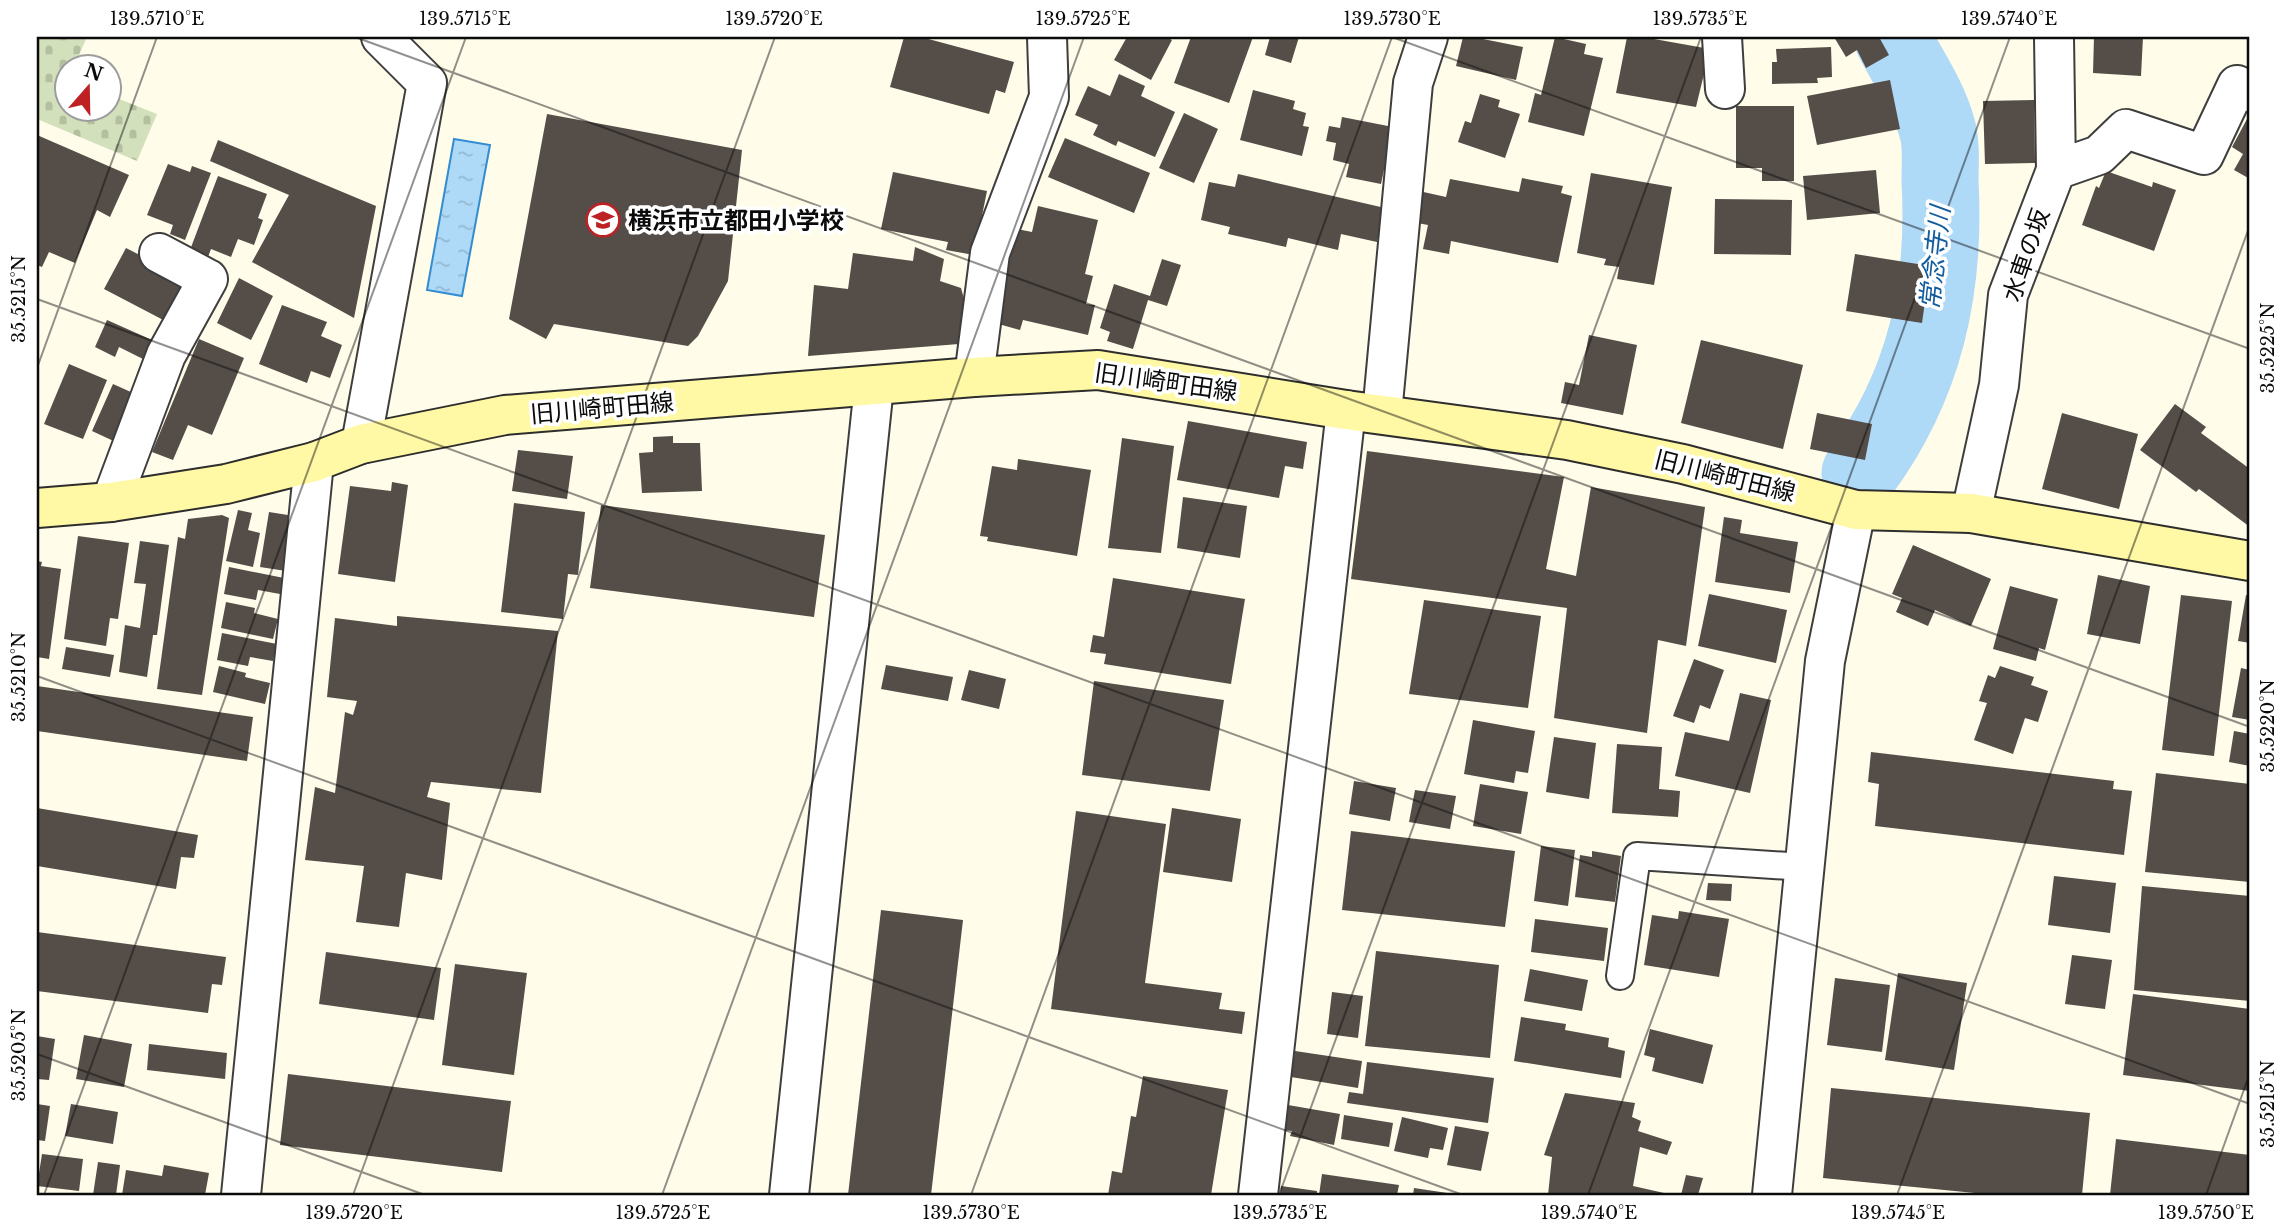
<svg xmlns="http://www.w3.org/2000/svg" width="2287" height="1232" font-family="'Libre Baskerville','Noto Sans JP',serif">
	<defs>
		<pattern id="cemetery-stones" width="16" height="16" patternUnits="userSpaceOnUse" patternTransform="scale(1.75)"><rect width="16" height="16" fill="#d3e0bc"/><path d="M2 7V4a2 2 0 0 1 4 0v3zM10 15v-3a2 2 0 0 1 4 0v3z" fill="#b4bfa0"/></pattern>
		<pattern id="water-ripples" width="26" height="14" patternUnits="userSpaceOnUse" patternTransform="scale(1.75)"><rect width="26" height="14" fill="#aed9f7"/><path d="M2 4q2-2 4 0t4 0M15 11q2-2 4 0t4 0" fill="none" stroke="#94b9d2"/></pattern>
	</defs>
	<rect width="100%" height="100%" fill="#fffcea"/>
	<!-- cemetery -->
	<path fill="url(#cemetery-stones)" d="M37 37H87L74 66H66V108H108L109 95 157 114 137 161 37 119Z"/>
	<!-- water -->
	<path fill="url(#water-ripples)" stroke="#338cd0" stroke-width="2" d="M454 139 490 145 462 296 427 290Z"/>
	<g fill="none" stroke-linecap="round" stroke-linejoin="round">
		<!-- river -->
		<path stroke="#aed9f7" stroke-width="77" d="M1860 473C1925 385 1946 289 1940 181 1940 164 1942 144 1937 128 1928 95 1907 67 1892 37"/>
	</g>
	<!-- building -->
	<path fill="#544d48" d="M904 37H921L1014 62 1005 93 996 90 989 114 890 87Z
		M1127 37H1166L1172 40 1151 80 1114 60Z
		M1191 37H1253L1229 103 1174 83Z
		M1270 37H1299L1291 63 1265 55Z
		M1463 37H1473L1523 47 1516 80 1456 66Z
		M1555 37 1586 44 1584 54 1603 58 1584 136 1528 122 1535 93 1541 95Z
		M1627 37H1643L1710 49 1696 107 1616 93Z
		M1834 37H1879L1889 55 1866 68 1857 50 1846 57Z
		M2094 37H2143L2141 76 2093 73Z
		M1831 47 1832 77 1817 78 1818 83 1772 84V62H1777L1776 49Z
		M1119 74 1145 86 1141 96 1175 112 1155 157 1118 141 1116 146 1093 135 1098 125 1075 115 1088 86 1110 96Z
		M1890 80 1900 129 1817 145 1807 96Z
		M1253 90 1295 101 1293 109 1306 113 1303 126 1309 127 1302 156 1240 140Z
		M1480 94 1500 100 1498 107 1520 114 1505 158 1458 142 1465 121 1471 123Z
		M2034 100 2035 163 1985 164 1983 101Z
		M1736 106H1794V181H1762V168H1736Z
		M1184 113 1218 129 1194 183 1159 168Z
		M547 114 742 150 728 281 698 336 688 346 554 324 546 339 509 319Z
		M1342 117 1393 127 1381 184 1346 177 1349 164 1333 160 1336 143 1326 141 1329 126 1340 128Z
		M2247 119 2250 121V179L2234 170 2243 154 2232 147Z
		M37 135 129 175 110 217 97 210 75 263 49 252 42 267 37 265Z
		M1065 138 1150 173 1134 213 1048 177Z
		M218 140 376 206 354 318 252 262 289 195 210 161Z
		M168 164 190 172 192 166 211 173 185 240 170 234 173 225 147 215Z
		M1876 170 1880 213 1807 220 1803 176Z
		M2106 171 2152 187 2153 182 2176 190 2154 251 2082 225 2096 186 2099 188Z
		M893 172 987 191 974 255 946 250 948 242 881 229Z
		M1591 173 1672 187 1654 285 1617 279 1619 267 1604 265 1606 259 1577 253Z
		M1238 174 1385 208 1377 242 1341 234 1338 250 1288 238 1286 247 1228 234 1230 227 1201 220 1209 182 1235 187Z
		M218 176 267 194 258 218 263 220 254 245 238 239 231 257 211 249 208 257 190 250Z
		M1522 178 1563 186 1561 193 1572 196 1558 263 1451 241 1449 254 1423 249 1428 225 1412 222 1419 191 1446 197 1450 179 1519 192Z
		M1715 199 1792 200 1791 255 1714 254Z
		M1038 206 1098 220 1085 274 1093 276 1086 304 1095 305 1088 335 1023 320 1020 330 995 323 1017 229 1032 232Z
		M915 247 944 259 940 281 961 288 968 313 959 344 808 356 814 285 848 289 853 253 913 261Z
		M126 248 181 276 177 285 186 290 169 323 104 289Z
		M1855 254 1930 266 1922 323 1846 311Z
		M1162 259 1181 265 1167 306 1148 300 1133 349 1107 341 1110 332 1100 328 1114 284 1150 296Z
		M239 278 273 296 251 340 217 323Z
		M282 305 327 322 321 336 342 345 330 378 311 371 307 383 259 364Z
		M107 320 152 340 143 359 119 347 115 357 95 347Z
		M1589 335 1637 345 1623 415 1561 403 1565 382 1579 385Z
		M199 339 244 358 212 435 188 425 173 460 152 452Z
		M1701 340 1803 365 1783 449 1681 423Z
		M69 364 107 380 83 439 44 424Z
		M113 384 142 397 120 444 92 431Z
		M2175 404 2206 427 2201 433 2250 469V527L2199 489 2196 492 2140 450Z
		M1817 413 1872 424 1865 460 1810 449Z
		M2062 413 2138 434 2119 509 2042 489Z
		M1188 421 1307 442 1303 469 1285 466 1279 498 1177 480Z
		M673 436V443H700L702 491 642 493 639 453 653 452V437Z
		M1122 438 1174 446 1161 553 1108 548Z
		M518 450 573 456 567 499 512 491Z
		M1367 451 1564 477 1546 569 1576 576 1591 487 1705 507 1686 646 1658 640 1647 733 1554 718 1567 608 1351 579Z
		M1018 459 1091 470 1077 556 987 541 988 537 980 536 992 466 1017 470Z
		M392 482 408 485 395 582 338 574 350 486 391 491Z
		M1183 497 1247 506 1240 558 1177 548Z
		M514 503 585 512 578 575 568 574 563 619 501 612Z
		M601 505 825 535 814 617 590 588Z
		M238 510 252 513 248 530 260 533 253 567 226 561Z
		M269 512 294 516 286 571 260 567Z
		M222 515 229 518 202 695 157 689 178 537 185 539 188 519Z
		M1724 517 1742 520 1740 533 1798 542 1790 593 1715 582Z
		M78 536 129 543 118 619 110 618 106 646 64 639Z
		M140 541 169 545 157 635H153L147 677 119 672 125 625 140 628 146 584 134 583Z
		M1913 545 1991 579 1971 626 1935 610 1928 626 1896 612 1902 598 1892 594Z
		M37 561 42 562 41 566 61 569 49 659 37 657Z
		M229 567 284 578 280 594 258 590 256 600 224 594Z
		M2098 575 2150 586 2140 644 2087 634Z
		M1113 578 1245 599 1231 684 1104 664 1106 654 1090 652 1093 635 1104 637Z
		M2010 586 2058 599 2045 650 2039 648 2036 661 1993 649Z
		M1709 594 1787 610 1776 663 1698 646Z
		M2181 595 2232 601 2214 756 2162 750Z
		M2246 595 2250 596V643L2238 641Z
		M1424 600 1541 616 1528 708 1409 694Z
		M226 602 255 608 254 613 278 619 273 639 221 628Z
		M397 616 558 631 541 793 431 782 427 797 450 803 442 880 406 873 399 927 356 922 364 866 305 860 315 787 335 793 345 712 353 715 357 701 327 697 335 618 397 626Z
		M222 633 277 644 273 661 250 657 248 666 217 660Z
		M66 647 114 655 110 677 62 669Z
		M1694 659 1724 670 1710 709 1700 705 1694 723 1673 716Z
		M886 665 953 677 948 701 881 689Z
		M219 666 246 673 245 677 270 683 265 704 213 692Z
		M2000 666 2034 677 2031 685 2048 691 2038 722 2025 718 2013 754 1974 740 1987 703 1979 701 1988 675 1995 678Z
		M2241 668 2250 670V720L2232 717Z
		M969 670 1006 679 999 709 961 700Z
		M1094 681 1224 700 1210 791 1082 775Z
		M37 686 253 717 247 761 37 731Z
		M1740 693 1771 700 1750 793 1675 776 1685 732 1729 741Z
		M1473 720 1535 731 1528 773 1516 771 1514 783 1464 774Z
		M2234 731 2250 734V766L2229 762Z
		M1554 737 1596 743 1589 799 1546 792Z
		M1617 744 1662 747 1659 789 1680 791 1678 817 1612 813Z
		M1871 752 2114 781 2113 789 2132 791 2124 855 1875 826 1879 784 1868 782Z
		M2156 773 2250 784V882L2145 872Z
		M1354 781 1396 788 1390 821 1349 814Z
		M1480 784 1528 792 1521 834 1473 826Z
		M1415 790 1456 796 1450 829 1409 822Z
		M37 808 198 835 194 858 181 857 176 889 37 866Z
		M1172 808 1241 819 1232 882 1163 872Z
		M1076 811 1166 824 1145 983 1222 993 1219 1009 1245 1012 1242 1034 1051 1009Z
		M1351 831 1515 851 1505 927 1342 910Z
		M1541 846 1575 850 1568 906 1534 901Z
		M1592 851 1621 856 1615 902 1575 897 1580 855 1592 857Z
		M2054 876 2116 883 2110 933 2048 925Z
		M1708 883 1732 884 1731 901 1706 900Z
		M2142 886 2250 896V1001L2134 990Z
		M881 910 963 920 931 1195H848Z
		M1679 911 1729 919 1719 977 1644 965 1652 915 1678 919Z
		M1535 919 1608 928 1604 961 1531 952Z
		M37 932 226 957 222 985 212 984 208 1013 37 991Z
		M1376 951 1499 965 1490 1058 1365 1046Z
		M326 952 441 968 434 1020 319 1004Z
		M2072 955 2112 960 2105 1009 2065 1004Z
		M455 964 527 973 514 1075 442 1065Z
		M1530 969 1588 980 1582 1011 1524 1001Z
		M1898 973 1967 983 1954 1070 1885 1060Z
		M1835 978 1890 985 1882 1052 1827 1045Z
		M1332 992 1363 996 1358 1038 1327 1034Z
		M2133 994 2250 1009V1091L2123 1075Z
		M1521 1017 1566 1024 1565 1030 1609 1038 1608 1047 1625 1051 1621 1078 1514 1061Z
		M1650 1029 1713 1045 1703 1084 1652 1071 1655 1058 1644 1055Z
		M84 1035 132 1044 124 1087 76 1079Z
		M37 1036 55 1039 49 1080 37 1079Z
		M149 1044 227 1053 225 1079 147 1070Z
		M1295 1051 1362 1061 1358 1088 1291 1077Z
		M1367 1062 1494 1078 1488 1123 1347 1103 1349 1092 1363 1094Z
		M288 1074 511 1101 502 1172 280 1145Z
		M1143 1076 1228 1090 1211 1195H1108L1112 1171 1122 1173 1131 1116 1136 1117Z
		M1831 1088 2090 1113 2082 1195H1995L1823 1178Z
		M1565 1093 1635 1103 1632 1117 1641 1121 1638 1131 1672 1142 1667 1155 1640 1147 1633 1186 1673 1195H1548L1552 1157 1544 1155Z
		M37 1104 50 1106 45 1141 37 1140Z
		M71 1104 118 1112 113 1144 65 1136Z
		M1288 1105 1340 1114 1334 1145 1290 1136 1292 1131 1283 1130Z
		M1344 1115 1393 1123 1389 1147 1341 1139Z
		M1402 1117 1448 1128 1443 1150 1430 1148 1428 1158 1394 1151Z
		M1455 1126 1489 1132 1481 1171 1447 1165Z
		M2116 1139 2250 1155V1195H2110Z
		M42 1154 83 1159 79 1191 37 1186Z
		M98 1162 120 1165 116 1195H93Z
		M164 1165 209 1173 205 1195H122L126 1170 162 1176Z
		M1322 1174 1399 1185 1397 1195H1319Z
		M1686 1175 1703 1178 1698 1195H1681Z
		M1281 1186 1317 1191V1195H1280Z
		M1414 1188 1454 1194V1195H1413Z"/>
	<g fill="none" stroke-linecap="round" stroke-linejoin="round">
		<defs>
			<path id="service" d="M1620 976 1637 856 1804 867"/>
			<path id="minor" d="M1722 37 1725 89
				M2056 170 2099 155 2126 129 2204 155 2237 85 2250 92
				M974 377 990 253 1049 97 1047 37
				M1382 414 1413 83 1428 37
				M361 444 427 83 381 37
				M111 502 166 355 208 279 159 253
				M1971 513 1999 385 2008 295 2056 170 2054 37
				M241 1195 314 462
				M789 1195 874 386
				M1258 1195 1346 410"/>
			<path id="tertiary" d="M1772 1195 1825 661 1856 510"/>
			<path id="secondary" d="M37 508 111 502 226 484 314 462 361 444 505 415 974 377 1098 370 1346 410 1567 440 1683 464 1856 510 1971 513 2250 561"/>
		</defs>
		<!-- service casing -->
		<use href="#service" stroke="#3e3e3e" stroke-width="30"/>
		<!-- minor casing -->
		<use href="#minor" stroke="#3e3e3e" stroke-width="42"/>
		<!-- tertiary casing -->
		<use href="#tertiary" stroke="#3e3e3e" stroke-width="42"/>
		<!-- secondary casing -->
		<use href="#secondary" stroke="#2d2d2d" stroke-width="42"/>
		<!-- service -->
		<use href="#service" stroke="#fff" stroke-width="26"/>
		<!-- minor -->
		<use href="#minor" stroke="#fff" stroke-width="38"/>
		<!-- tertiary -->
		<use href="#tertiary" stroke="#fff" stroke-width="38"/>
		<!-- secondary -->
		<use href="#secondary" stroke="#fff8a5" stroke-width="38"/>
	</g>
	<!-- ticks -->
	<path fill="none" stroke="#0b0b0b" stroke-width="2" stroke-opacity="0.45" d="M355 37 2250 727M1392 37 2250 349M37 299 2250 1104M37 368 157 37M37 676 1463 1195M37 1054 425 1195M44 1195 466 37M353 1195 775 37M662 1195 1084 37M971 1195 1392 37M1279 1195 1701 37M1588 1195 2010 37M1897 1195 2250 225M2206 1195 2250 1073"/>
	<!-- icons -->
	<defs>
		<symbol id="school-ring" viewBox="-11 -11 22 22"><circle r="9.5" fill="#fff" stroke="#be2123" stroke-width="1.5"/><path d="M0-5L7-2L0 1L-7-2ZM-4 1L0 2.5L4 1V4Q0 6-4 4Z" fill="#be2123"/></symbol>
	</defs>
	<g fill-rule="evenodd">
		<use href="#school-ring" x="584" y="201" width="38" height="38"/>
	</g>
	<g text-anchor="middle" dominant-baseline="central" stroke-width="7" stroke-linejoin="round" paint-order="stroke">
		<!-- poi labels -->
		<g font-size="24" font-weight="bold" fill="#0b0b0b" stroke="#fff" text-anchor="start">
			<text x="628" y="220">横浜市立都田小学校</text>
		</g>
		<!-- street labels -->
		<g font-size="24" fill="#0b0b0b" stroke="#fff">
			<text transform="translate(2026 255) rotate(-71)">水車の坂</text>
			<text transform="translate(1166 382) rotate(8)">旧川崎町田線</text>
			<text transform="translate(602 408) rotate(-5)">旧川崎町田線</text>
			<text transform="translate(1725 476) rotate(14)">旧川崎町田線</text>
		</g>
		<!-- water labels -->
		<g font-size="26" font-style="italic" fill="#135d9f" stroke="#fff">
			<text transform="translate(1935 258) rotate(-84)">常念寺川</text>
		</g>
	</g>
	<!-- border -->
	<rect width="2287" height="1232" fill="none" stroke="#ffffff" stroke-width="77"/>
	<!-- north arrow -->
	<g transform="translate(88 88) rotate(20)"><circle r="33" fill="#ffffff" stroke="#9d9d9d" stroke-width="2"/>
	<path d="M0-5L12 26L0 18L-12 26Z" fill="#be2123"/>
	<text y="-10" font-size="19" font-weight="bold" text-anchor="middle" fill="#0b0b0b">N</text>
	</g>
	<rect x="38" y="38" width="2210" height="1156" fill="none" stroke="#0b0b0b" stroke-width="2.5"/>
	<g font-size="18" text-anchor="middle" fill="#0b0b0b">
		<text x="157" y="25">139.5710°E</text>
		<text x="465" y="25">139.5715°E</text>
		<text x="774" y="25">139.5720°E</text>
		<text x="1083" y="25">139.5725°E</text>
		<text x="1392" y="25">139.5730°E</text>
		<text x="1700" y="25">139.5735°E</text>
		<text x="2009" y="25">139.5740°E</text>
		<text transform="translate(19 299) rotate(-90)" y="6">35.5215°N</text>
		<text transform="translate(2268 348) rotate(-90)" y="6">35.5225°N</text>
		<text transform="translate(19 677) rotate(-90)" y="6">35.5210°N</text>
		<text transform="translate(2268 726) rotate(-90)" y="6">35.5220°N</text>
		<text transform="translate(19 1055) rotate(-90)" y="6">35.5205°N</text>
		<text transform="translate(2268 1104) rotate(-90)" y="6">35.5215°N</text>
		<text x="354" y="1219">139.5720°E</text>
		<text x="663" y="1219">139.5725°E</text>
		<text x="971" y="1219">139.5730°E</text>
		<text x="1280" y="1219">139.5735°E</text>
		<text x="1589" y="1219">139.5740°E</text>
		<text x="1898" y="1219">139.5745°E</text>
		<text x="2206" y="1219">139.5750°E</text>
	</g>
</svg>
